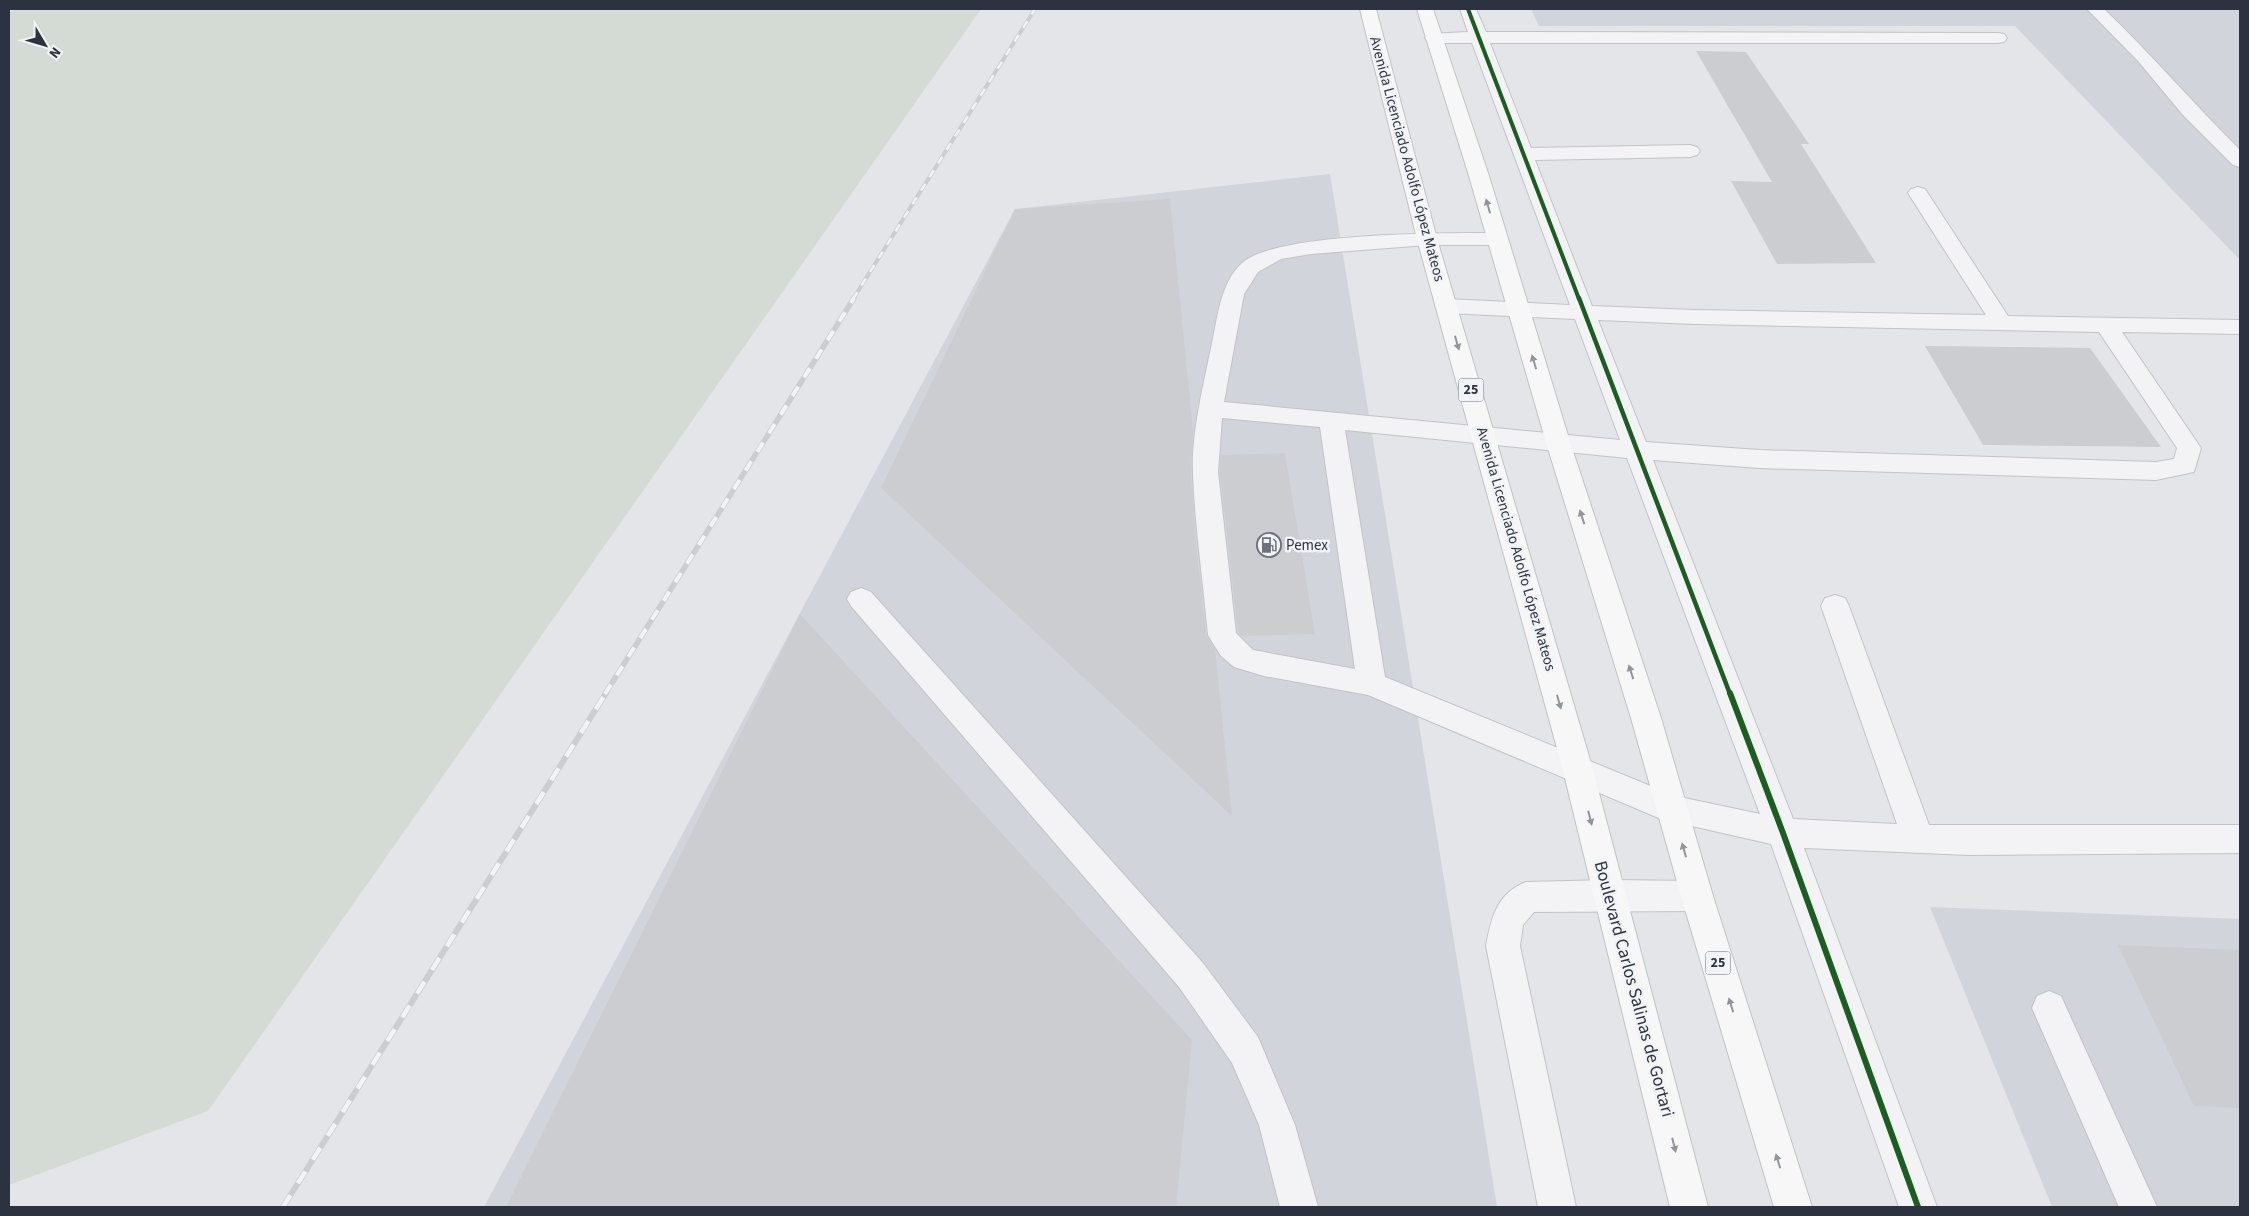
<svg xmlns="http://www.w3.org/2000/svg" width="2249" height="1216" font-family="'Source Sans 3',sans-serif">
	<rect width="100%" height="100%" fill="#e3e5e8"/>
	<!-- built -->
	<path fill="#d2d4db" d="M1531 9H2240V260L2015 26H1539Z
		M1330 174 1497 1207H484L1015 209Z
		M1930 907 2240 919V1207H2052Z"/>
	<!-- green -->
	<path fill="#d4dbd4" d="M20 9H981L208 1111 9 1185V12Z"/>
	<!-- building -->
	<path fill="#cccdd0" d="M1696 51 1746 52 1809 144H1801L1876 263 1777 264 1731 181 1772 182Z
		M1170 199 1193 431 1191 474 1195 534 1206 635 1215 650 1232 816 881 488 1015 209Z
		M1925 346 2090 348 2161 447 1983 445Z
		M1285 453 1315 634 1242 636 1238 632 1220 472 1221 455Z
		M800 614 1192 1040 1176 1207H506Z
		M2118 945 2240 950V1108L2194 1106Z"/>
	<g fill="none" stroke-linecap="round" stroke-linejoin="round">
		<defs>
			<path id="minor" d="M1460 9H1476L1486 32 1998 33 2004 34 2007 38 2004 42 1998 43H1490L1531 148 1690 145 1697 147 1700 151 1697 155 1690 157 1535 160 1592 306 1695 310 1986 315 1908 193 1911 189 1918 187 1925 189 2008 316 2240 320V334L2122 332 2201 448 2194 472 2156 480 1759 468 1653 460 1793 819 1897 824 1821 606 1825 598 1835 595 1845 598 1849 606 1929 825H2240V853L1969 855 1804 848 1937 1207H1899L1771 844 1661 819 1368 695 1264 676 1234 667 1221 656 1208 635C1203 581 1195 527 1193 474 1191 433 1204 383 1212 343 1218 316 1220 284 1242 263 1277 232 1447 233 1498 233L1505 235 1508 239 1505 243 1498 245H1427L1311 254 1281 259 1258 272 1244 294 1224 402 1620 440 1575 319 1446 313 1438 311 1435 306 1438 301 1446 299 1570 305 1472 43H1434L1428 42 1425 38 1428 34 1468 32ZM1598 320 1695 324 2099 332 2177 448 2174 459 2156 462 1759 450 1646 442ZM1222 418 1320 427 1355 669 1253 650 1236 633 1218 472ZM1345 430 1627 458 1760 814 1675 796 1385 677Z
				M2087 9H2104C2151 54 2194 104 2240 150V167L2233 165 2183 115 2138 61Z
				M861 588 871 592 1203 963 1258 1037 1295 1125 1318 1207H1280L1259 1125 1232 1063 1179 987 851 606 847 599 851 592Z
				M1609 880 1697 881 1709 885 1713 896 1709 907 1697 911 1534 912 1523 925 1520 946 1576 1207H1538L1486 946C1491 918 1497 893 1526 882Z
				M2049 991 2061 996 2157 1207H2119L2032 1008 2037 996Z"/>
			<path id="major" d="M1360 9H1376L1437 239 1593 770 1708 1207H1670L1563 770 1417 239Z
				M1417 9H1433L1489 176 1570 442 1661 718 1713 896 1812 1207H1774L1681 896 1631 718 1546 442 1469 176Z"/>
		</defs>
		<!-- minor casing -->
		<use href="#minor" stroke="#c2c3c6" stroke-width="2"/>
		<!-- major casing -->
		<use href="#major" stroke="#c0c2c5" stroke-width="2"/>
		<!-- minor -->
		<use href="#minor" fill="#f3f3f5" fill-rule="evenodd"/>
		<!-- major -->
		<use href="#major" fill="#f7f7f7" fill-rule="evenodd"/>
		<defs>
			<path id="rail-far2" d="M853 299 1035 9"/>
			<path id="rail-far1" d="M605 694 854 298"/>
			<path id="rail" d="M283 1207 606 693"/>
		</defs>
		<!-- rail-far2 casing -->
		<use href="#rail-far2" stroke="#cccdd0" stroke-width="4"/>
		<!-- rail-far1 casing -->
		<use href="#rail-far1" stroke="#cccdd0" stroke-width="5.5"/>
		<!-- rail casing -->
		<use href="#rail" stroke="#cccdd0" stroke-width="6"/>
		<!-- rail-far2 -->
		<use href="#rail-far2" stroke="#f2f3f7" stroke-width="2.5" stroke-dasharray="8" stroke-linecap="butt"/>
		<!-- rail-far1 -->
		<use href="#rail-far1" stroke="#f2f3f7" stroke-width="4" stroke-dasharray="11" stroke-linecap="butt"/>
		<!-- rail -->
		<use href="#rail" stroke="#f2f3f7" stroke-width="4.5" stroke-dasharray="14" stroke-linecap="butt"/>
		<defs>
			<path id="cycleway-far2" d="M1468 9 1579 299"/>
			<path id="cycleway-far1" d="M1579 298 1730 694"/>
			<path id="cycleway" d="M1730 693 1783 833 1918 1207"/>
		</defs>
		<!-- cycleway-far2 casing -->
		<use href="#cycleway-far2" stroke="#f2f3f7" stroke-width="5.5"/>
		<!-- cycleway-far1 casing -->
		<use href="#cycleway-far1" stroke="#f2f3f7" stroke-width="8"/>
		<!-- cycleway casing -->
		<use href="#cycleway" stroke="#f2f3f7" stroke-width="9"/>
		<!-- cycleway-far2 -->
		<use href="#cycleway-far2" stroke="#1b5e20" stroke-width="4"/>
		<!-- cycleway-far1 -->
		<use href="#cycleway-far1" stroke="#1b5e20" stroke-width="4.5"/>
		<!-- cycleway -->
		<use href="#cycleway" stroke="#1b5e20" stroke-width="6"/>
	</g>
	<!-- one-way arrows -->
	<defs><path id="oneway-solid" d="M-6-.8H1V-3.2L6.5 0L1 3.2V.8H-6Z" transform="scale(1.25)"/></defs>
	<g fill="#92949c">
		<use href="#oneway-solid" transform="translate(1488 206) rotate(-106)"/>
		<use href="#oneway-solid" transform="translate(1457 343) rotate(74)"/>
		<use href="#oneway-solid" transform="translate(1534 362) rotate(-107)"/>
		<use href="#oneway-solid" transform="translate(1582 517) rotate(-108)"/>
		<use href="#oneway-solid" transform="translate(1631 672) rotate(-108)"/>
		<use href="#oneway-solid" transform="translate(1559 702) rotate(74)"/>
		<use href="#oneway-solid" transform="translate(1590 818) rotate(76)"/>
		<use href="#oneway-solid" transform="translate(1684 850) rotate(-106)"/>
		<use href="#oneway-solid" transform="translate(1731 1005) rotate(-107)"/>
		<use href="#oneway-solid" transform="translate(1674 1145) rotate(76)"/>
		<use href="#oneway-solid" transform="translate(1778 1161) rotate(-107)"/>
	</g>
	<!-- icons -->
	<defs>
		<symbol id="fuel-ring" viewBox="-11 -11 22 22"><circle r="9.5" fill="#f2f3f7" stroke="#6c717b" stroke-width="1.5"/><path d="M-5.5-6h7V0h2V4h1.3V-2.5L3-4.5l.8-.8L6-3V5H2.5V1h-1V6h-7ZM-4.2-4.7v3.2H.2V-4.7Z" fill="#6c717b"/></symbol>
	</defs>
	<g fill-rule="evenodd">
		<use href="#fuel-ring" x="1255" y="531" width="28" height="28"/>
	</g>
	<g text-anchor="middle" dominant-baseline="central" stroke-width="5" stroke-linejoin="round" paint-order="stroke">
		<!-- shield labels -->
		<g fill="#f2f3f7" stroke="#676c77" stroke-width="1">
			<rect x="1458.5" y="378.5" width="25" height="23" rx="4"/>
			<rect x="1705.5" y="951.5" width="25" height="23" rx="4"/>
		</g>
		<g font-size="14" font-weight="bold" fill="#2c3240">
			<text x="1471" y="390">25</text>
			<text x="1718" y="963">25</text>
		</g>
		<!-- street labels -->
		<g font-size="15" fill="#2c3240" stroke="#f2f3f7">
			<text transform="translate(1407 159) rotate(75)">Avenida Licenciado Adolfo López Mateos</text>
			<text transform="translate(1516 549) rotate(74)">Avenida Licenciado Adolfo López Mateos</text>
		</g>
		<!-- poi labels -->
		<g font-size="15" fill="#2c3240" stroke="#f2f3f7" text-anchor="start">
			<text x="1286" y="545">Pemex</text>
		</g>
		<!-- near-street labels -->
		<g font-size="18" fill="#2c3240" stroke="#f2f3f7">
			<text transform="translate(1634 989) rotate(75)">Boulevard Carlos Salinas de Gortari</text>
		</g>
	</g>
	<!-- border -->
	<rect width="2249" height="1216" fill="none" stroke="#2c3240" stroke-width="20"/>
	<!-- north arrow -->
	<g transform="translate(45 45) rotate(128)" stroke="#f2f3f7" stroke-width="4" paint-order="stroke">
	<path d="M0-4L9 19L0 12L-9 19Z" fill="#2c3240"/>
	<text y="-8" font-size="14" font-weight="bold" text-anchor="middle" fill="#2c3240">N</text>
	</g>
</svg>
